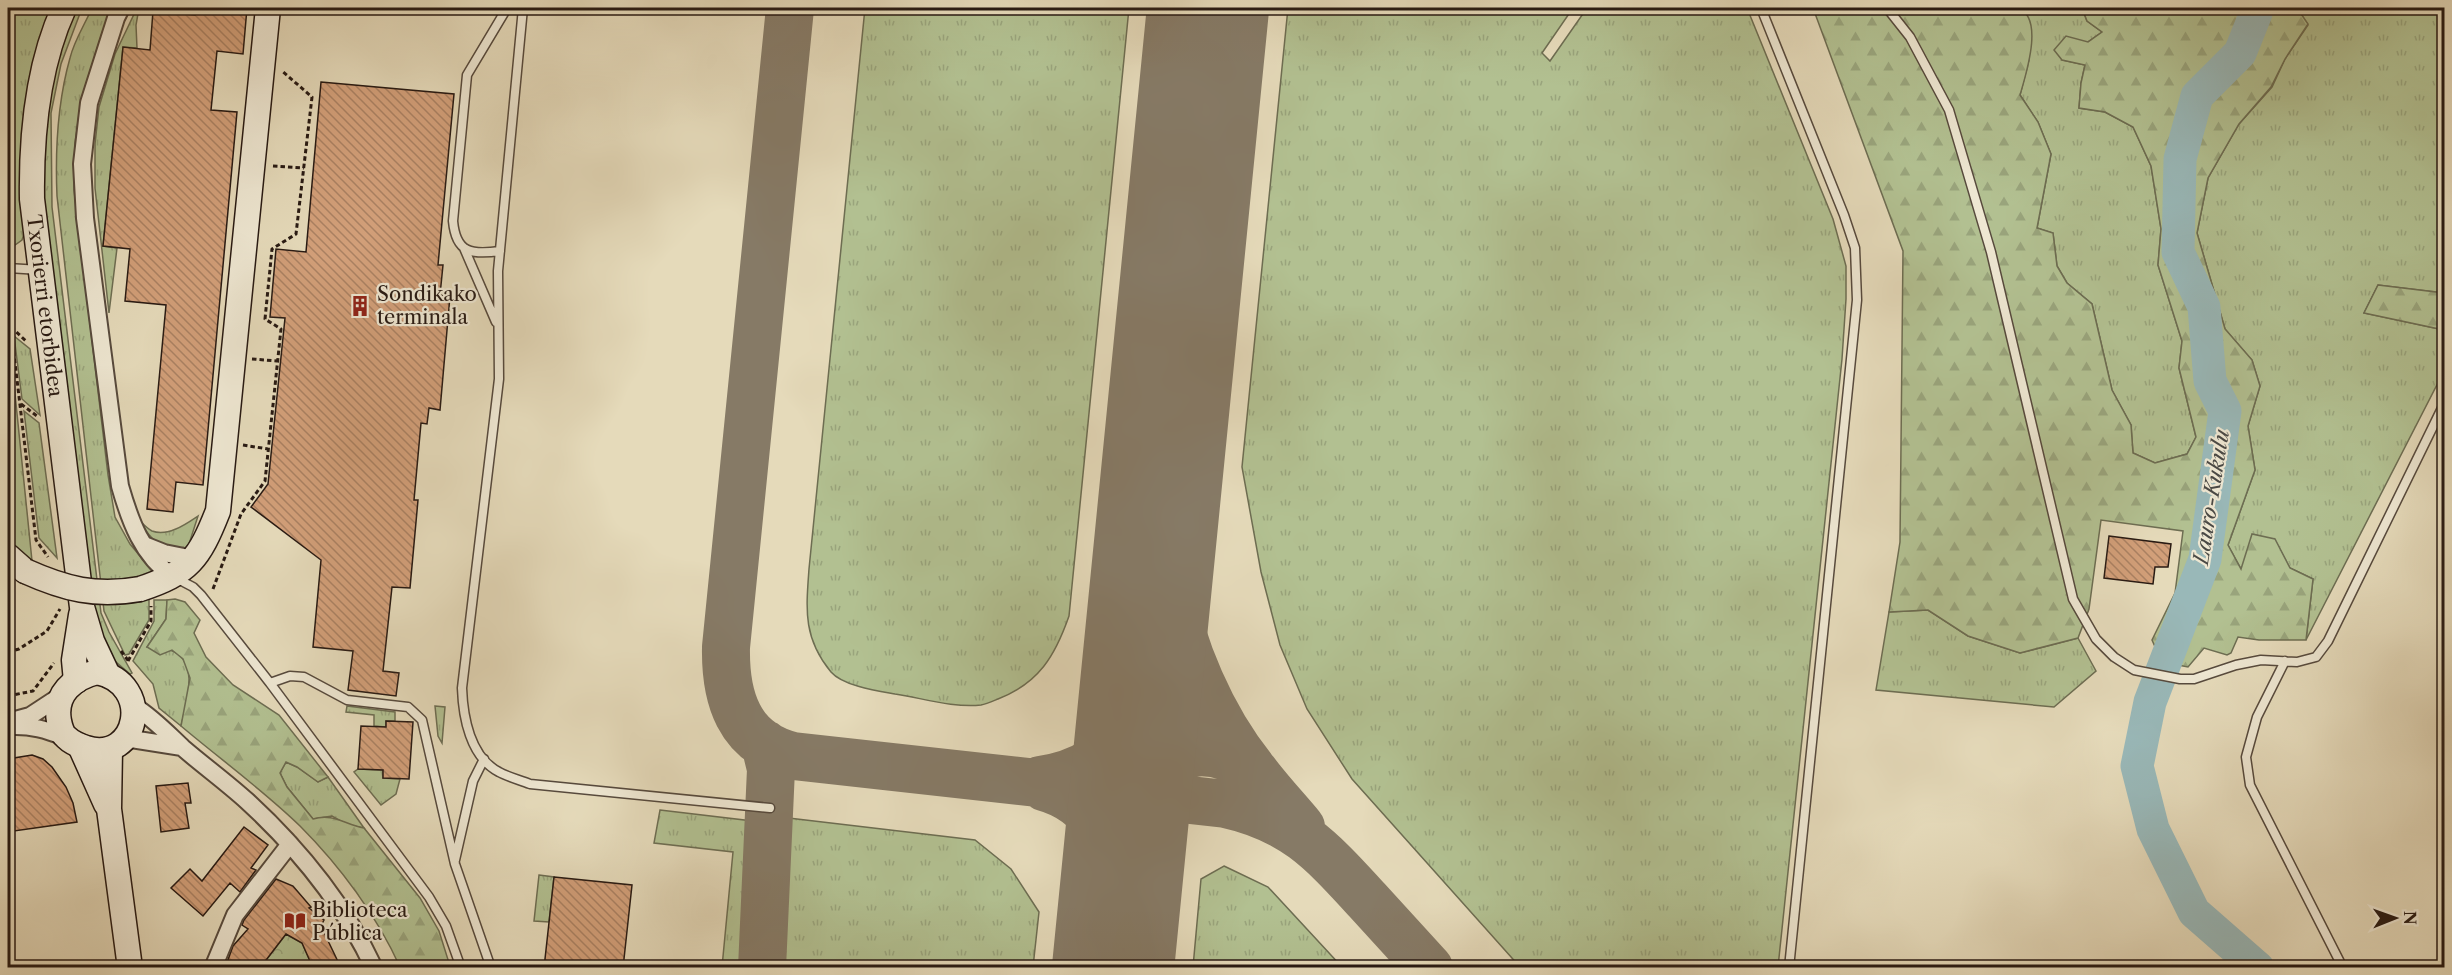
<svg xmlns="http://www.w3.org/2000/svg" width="2452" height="975" font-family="'Libre Caslon Text',serif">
	<defs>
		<pattern id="grass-tufts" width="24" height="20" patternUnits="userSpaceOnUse" patternTransform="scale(1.5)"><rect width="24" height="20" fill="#b2c091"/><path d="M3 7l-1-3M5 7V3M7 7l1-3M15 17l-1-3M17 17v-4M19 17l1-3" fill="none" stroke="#99a47c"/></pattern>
		<pattern id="forest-firs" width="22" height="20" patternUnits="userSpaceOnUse" patternTransform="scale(1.5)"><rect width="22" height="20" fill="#b2c091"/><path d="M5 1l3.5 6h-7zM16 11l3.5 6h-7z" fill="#99a47c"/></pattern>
		<pattern id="park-crowns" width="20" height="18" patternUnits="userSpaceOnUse" patternTransform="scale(1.5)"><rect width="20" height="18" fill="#b2c091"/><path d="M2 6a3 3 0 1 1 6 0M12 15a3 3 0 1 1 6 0" fill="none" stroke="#99a47c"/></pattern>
		<pattern id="building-back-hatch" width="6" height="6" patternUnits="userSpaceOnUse" patternTransform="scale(1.5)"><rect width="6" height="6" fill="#d29f79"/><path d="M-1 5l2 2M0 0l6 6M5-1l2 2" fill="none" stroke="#aa8162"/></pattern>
	</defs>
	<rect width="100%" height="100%" fill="#e5daba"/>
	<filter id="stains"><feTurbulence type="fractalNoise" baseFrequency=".00333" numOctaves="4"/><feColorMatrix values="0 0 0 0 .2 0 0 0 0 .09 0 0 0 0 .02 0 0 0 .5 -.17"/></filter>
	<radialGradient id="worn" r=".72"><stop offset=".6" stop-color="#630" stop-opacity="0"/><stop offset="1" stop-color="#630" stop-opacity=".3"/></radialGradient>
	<!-- grass -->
	<path fill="url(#grass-tufts)" stroke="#6d6d52" stroke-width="1.5" d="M8 8H51L35 64 25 231 22 240 15 245H8Z
		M73 8H82L61 64 51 113 52 207 101 613 109 632 132 673 130 674 109 656 94 617 41 177 52 75Z
		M92 8H114L102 33 81 100 75 143 74 190 108 475 115 517 130 544 155 574 149 597V620L129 654 125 655 104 611 57 196C55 149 57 104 70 58 74 41 85 24 92 8Z
		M137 8H139L136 25 137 48 123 47 103 246 117 248 109 313 95 188V144L99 107 115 54Z
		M865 8H1129L1069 616C1055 656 1039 683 998 699 993 701 986 704 981 705 953 708 922 698 895 694 878 691 843 686 831 672 803 638 806 610 809 569Z
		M1288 8H1573L1542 53 1550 61 1587 8H1747L1833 219 1846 266V299L1842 359 1778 967H1520L1352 779 1307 709 1280 645 1261 572 1242 467Z
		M2017 8H2082L2087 21 2102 32 2062 60 2085 65 2081 83 2079 108 2105 112 2133 127 2151 166 2161 229 2158 265 2182 341 2179 368 2196 437 2187 454 2155 463 2133 453 2131 425 2112 390 2092 304 2067 283 2057 266 2053 233 2037 228 2051 154 2038 122 2020 95 2029 60 2024 10Z
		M2297 8H2444V293L2378 285 2364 313 2444 330V371L2306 640 2313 579 2290 568 2274 539 2241 569 2228 545 2255 470 2248 426 2260 386 2252 360 2225 329 2197 233 2208 178 2239 124 2272 87 2285 59 2308 25Z
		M8 325 32 561 8 541Z
		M14 336 30 349 40 415 22 399Z
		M24 411 39 423 57 558 39 538Z
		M198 516 189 544 183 550C161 549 151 541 140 521 143 524 148 529 152 531 168 537 186 524 198 516Z
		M154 600H167L166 619 147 647C154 648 164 647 170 650 201 660 186 704 181 726L159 708 153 684 133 661 154 621Z
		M1928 610 1968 636 2020 653 2078 638 2096 671 2054 707 1876 690 1889 612Z
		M347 706 395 712V721H386V727L374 726V715L346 712Z
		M435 706 445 707 442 743 438 736Z
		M286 762 297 767 318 782 328 777 364 828 348 825 332 816 313 819 287 787 280 773Z
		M358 769 383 770V778L400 779 396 794 381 805 354 772Z
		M660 810 761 822 752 967H722L733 852 654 843Z
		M780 817 975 840 1011 869 1039 912 1033 967H770Z
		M1224 866 1268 887 1342 967H1193L1201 879Z
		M539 875 554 877 549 922 534 921Z"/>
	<!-- forest -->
	<path fill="url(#forest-firs)" stroke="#6d6d52" stroke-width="1.5" d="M1813 8H2017C2045 16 2026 74 2020 95L2038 122 2051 154 2037 228 2053 233 2057 266 2067 283 2092 304 2112 390 2131 425 2133 453 2155 463 2187 454 2196 437 2179 368 2182 341 2158 265 2161 229 2151 166 2133 127 2105 112 2079 108 2081 83 2085 65 2062 60 2054 50 2066 36 2088 42 2102 32 2087 21 2082 8H2297L2308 24 2285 59 2271 87 2239 124 2208 178 2197 233 2225 329 2252 360 2260 386 2248 426 2255 470 2228 545 2241 569 2252 534 2275 539 2290 568 2313 579 2306 640H2259L2238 637 2231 653 2227 655 2204 648 2188 667 2162 662 2152 640 2175 593 2183 531 2101 520 2089 609 2078 638 2020 653 1968 636 1928 610 1889 612 1900 542 1903 251Z
		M2378 285 2444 293V330L2364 313Z
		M175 599 185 602 200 620 194 633 206 657 233 685 279 715 328 777 318 782 297 767 286 762 280 773 287 787 313 819C333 813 344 824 364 828L420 898 439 931 450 966 400 967C377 916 340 866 300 826 263 790 220 759 181 726L190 678 183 659 172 650 160 655 147 647 166 619 167 600Z"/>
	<!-- park -->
	<path fill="url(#park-crowns)" stroke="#6d6d52" stroke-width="1.5" d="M286 934 302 943 313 967 260 968Z"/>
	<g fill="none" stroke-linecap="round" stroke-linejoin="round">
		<!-- river -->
		<path stroke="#99b8b8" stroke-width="33" d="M2255 8 2256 13 2240 53 2197 96 2180 159 2178 252 2204 307 2210 381 2225 411 2205 559 2150 702 2137 766 2153 829 2194 912 2258 968"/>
		<!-- taxiway -->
		<path stroke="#867a66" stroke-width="48" d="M790 8 726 647C725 697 738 743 793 756L1226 804C1294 819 1322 851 1367 900 1387 922 1408 945 1429 968
			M1163 461C1163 501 1162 541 1169 580 1181 647 1211 718 1254 771 1269 791 1286 809 1301 827
			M1040 780C1078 775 1118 754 1133 718 1139 706 1139 690 1142 677
			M1044 787C1095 801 1117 846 1120 895
			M1128 814C1151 757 1198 733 1252 770
			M762 968 771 769 765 744"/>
		<!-- runway -->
		<path stroke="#867a66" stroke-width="122" d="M1113 968 1208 8"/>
	</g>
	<!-- building -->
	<path fill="url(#building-back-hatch)" stroke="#281a13" stroke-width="1.5" d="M196 8H247L243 54 217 51 211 110 237 112 203 485 176 482 173 512 147 509 166 305 125 301 130 249 103 246 123 47 150 50 153 11 195 15Z
		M321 82 454 94 438 265H443L440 295 450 296 440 410 429 408 427 424 421 423 414 500H418L410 588 392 587 383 671 399 673 396 696 348 690 353 651 313 647 321 560 251 507 268 484 285 318 270 317 276 249 306 252Z
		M2109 536 2171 544 2168 567H2155L2153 584 2104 578Z
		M386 721 413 722 409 779 383 778V770L358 769 361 726 386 727Z
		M32 755 43 759 52 767 66 787 73 803 77 822 14 831 8 780V759Z
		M188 783 191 803H185L189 828 161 832 156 786Z
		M244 827 268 845 251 868 256 870 240 892 230 883 203 916 171 888 190 869 202 881Z
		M554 877 632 885 623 968H544Z
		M276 879 293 886 311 907 309 908 324 920 321 926 341 968H313L302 943 286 934 260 968H225L233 946 248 929 242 925 244 920Z"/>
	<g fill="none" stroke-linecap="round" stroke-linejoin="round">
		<defs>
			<path id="lane" d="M523 8 498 271 499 379 462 688C463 717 470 757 499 772 508 777 520 780 530 784L770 808
				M1761 8 1844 215 1855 248 1857 300 1789 968
				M1887 8 1910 37 1949 110 1991 252 2073 599 2096 639 2114 657 2134 670 2180 679H2194L2236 665 2261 660 2297 662 2316 657 2328 641 2444 404
				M464 248 496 322
				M500 251C471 255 456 253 453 221L467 75 507 8
				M8 268 40 270
				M174 577 193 587 201 595 270 683 429 897 446 926 461 968
				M2285 661 2257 717 2246 757 2250 785 2343 968
				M270 683 290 676 304 677 347 700 408 707 422 720 455 864 491 968
				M455 860 473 781 484 759"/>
			<path id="street" d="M121 8 116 18 89 103 82 164 85 218 120 486C130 521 142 555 173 577
				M144 545 164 553 194 559
				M134 706C153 718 167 733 183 748 204 766 226 782 247 801 298 848 344 904 374 968
				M8 722 30 716 62 695
				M11 726C31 725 47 730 65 737
				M125 738 182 747
				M213 968 235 915 290 844"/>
			<g id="secondary">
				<path id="s1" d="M64 8C37 67 31 135 32 199L82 607 92 641 108 675"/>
				<path d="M8 556 25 571"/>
				<path d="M140 589C189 573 199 559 218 511L268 8"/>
				<path d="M97 672C155 684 138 764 86 748 80 746 71 742 66 737 62 734 60 726 59 721 54 694 73 678 97 672Z"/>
				<path d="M76 681 74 660 81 615"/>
				<path d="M80 746 106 804"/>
				<path d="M110 749 109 809 130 968"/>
			</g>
		</defs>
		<!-- lane casing -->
		<use href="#lane" stroke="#574a3d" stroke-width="11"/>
		<!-- street casing -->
		<use href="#street" stroke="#574a3d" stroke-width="20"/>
		<!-- secondary casing -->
		<use href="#secondary" stroke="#281a13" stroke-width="27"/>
		<!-- path -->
		<path stroke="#281a13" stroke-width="3" stroke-dasharray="4.5 3" stroke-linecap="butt" d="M273 166 304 168
			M11 327 27 342
			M11 329 36 540 48 557
			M252 359 277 361
			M21 404 37 416
			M243 445 268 449
			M213 589 241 514 265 481 281 329 265 319 272 249 296 234 312 97 282 71
			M121 651 130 663
			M8 652 19 649 47 631 60 609
			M128 661 151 621V606
			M8 696 33 691 54 663"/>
		<!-- lane -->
		<use href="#lane" stroke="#eee7d2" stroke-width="8"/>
		<!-- street -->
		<use href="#street" stroke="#eee7d2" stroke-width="16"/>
		<!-- secondary -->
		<use href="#secondary" stroke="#eee7d2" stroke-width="24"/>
		<defs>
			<path id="secondary-bridge" d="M25 571C65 589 96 597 140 589"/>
		</defs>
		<!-- secondary-bridge casing -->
		<use href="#secondary-bridge" stroke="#281a13" stroke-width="27" stroke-linecap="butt"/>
		<!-- secondary-bridge -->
		<use href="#secondary-bridge" stroke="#eee7d2" stroke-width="24"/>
	</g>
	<!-- icons -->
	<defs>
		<symbol id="building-bare" viewBox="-9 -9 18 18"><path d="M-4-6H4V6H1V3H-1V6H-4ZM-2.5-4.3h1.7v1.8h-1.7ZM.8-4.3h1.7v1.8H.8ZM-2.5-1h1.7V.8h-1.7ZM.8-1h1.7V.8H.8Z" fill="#8f2418" stroke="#eee7d2" stroke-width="2.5" paint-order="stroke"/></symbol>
		<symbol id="library-bare" viewBox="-9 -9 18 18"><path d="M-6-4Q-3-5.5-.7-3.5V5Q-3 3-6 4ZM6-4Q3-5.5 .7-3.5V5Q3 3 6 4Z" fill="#8f2418" stroke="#eee7d2" stroke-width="2.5" paint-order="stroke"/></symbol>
	</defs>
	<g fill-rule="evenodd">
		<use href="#building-bare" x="345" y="291" width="30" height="30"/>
		<use href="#library-bare" x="280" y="906" width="30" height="30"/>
	</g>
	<g text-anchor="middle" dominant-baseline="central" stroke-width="4.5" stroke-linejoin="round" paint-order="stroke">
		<!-- poi labels -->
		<g font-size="20" fill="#281a13" stroke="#eee7d2" text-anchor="start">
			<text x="377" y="294">Sondikako<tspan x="377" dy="23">terminala</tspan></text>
			<text x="312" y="910">Biblioteca<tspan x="312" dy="23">Pública</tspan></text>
		</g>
		<!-- street labels -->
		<g font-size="20" fill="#281a13" stroke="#eee7d2">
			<text stroke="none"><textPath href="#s1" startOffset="303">Txorierri etorbidea</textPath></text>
		</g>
		<!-- water labels -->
		<g font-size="21" font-style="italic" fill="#4a4945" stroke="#eee7d2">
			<text transform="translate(2211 497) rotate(-81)">Lauro-Kukulu</text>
		</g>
	</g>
	<!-- margin -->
	<rect width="2452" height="975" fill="none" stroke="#e5daba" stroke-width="30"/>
	<rect x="9" y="9" width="2434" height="957" fill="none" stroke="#281a13" stroke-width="3"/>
	<rect x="15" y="15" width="2422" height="945" fill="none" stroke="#281a13" stroke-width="1.5"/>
	<!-- north arrow -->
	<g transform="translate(2395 918) rotate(89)" stroke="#eee7d2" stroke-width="4.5" paint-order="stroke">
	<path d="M0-4.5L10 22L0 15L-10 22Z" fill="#281a13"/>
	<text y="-9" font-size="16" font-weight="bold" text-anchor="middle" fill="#281a13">N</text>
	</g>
	<rect width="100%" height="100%" filter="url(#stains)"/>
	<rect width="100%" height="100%" fill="url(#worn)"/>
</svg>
